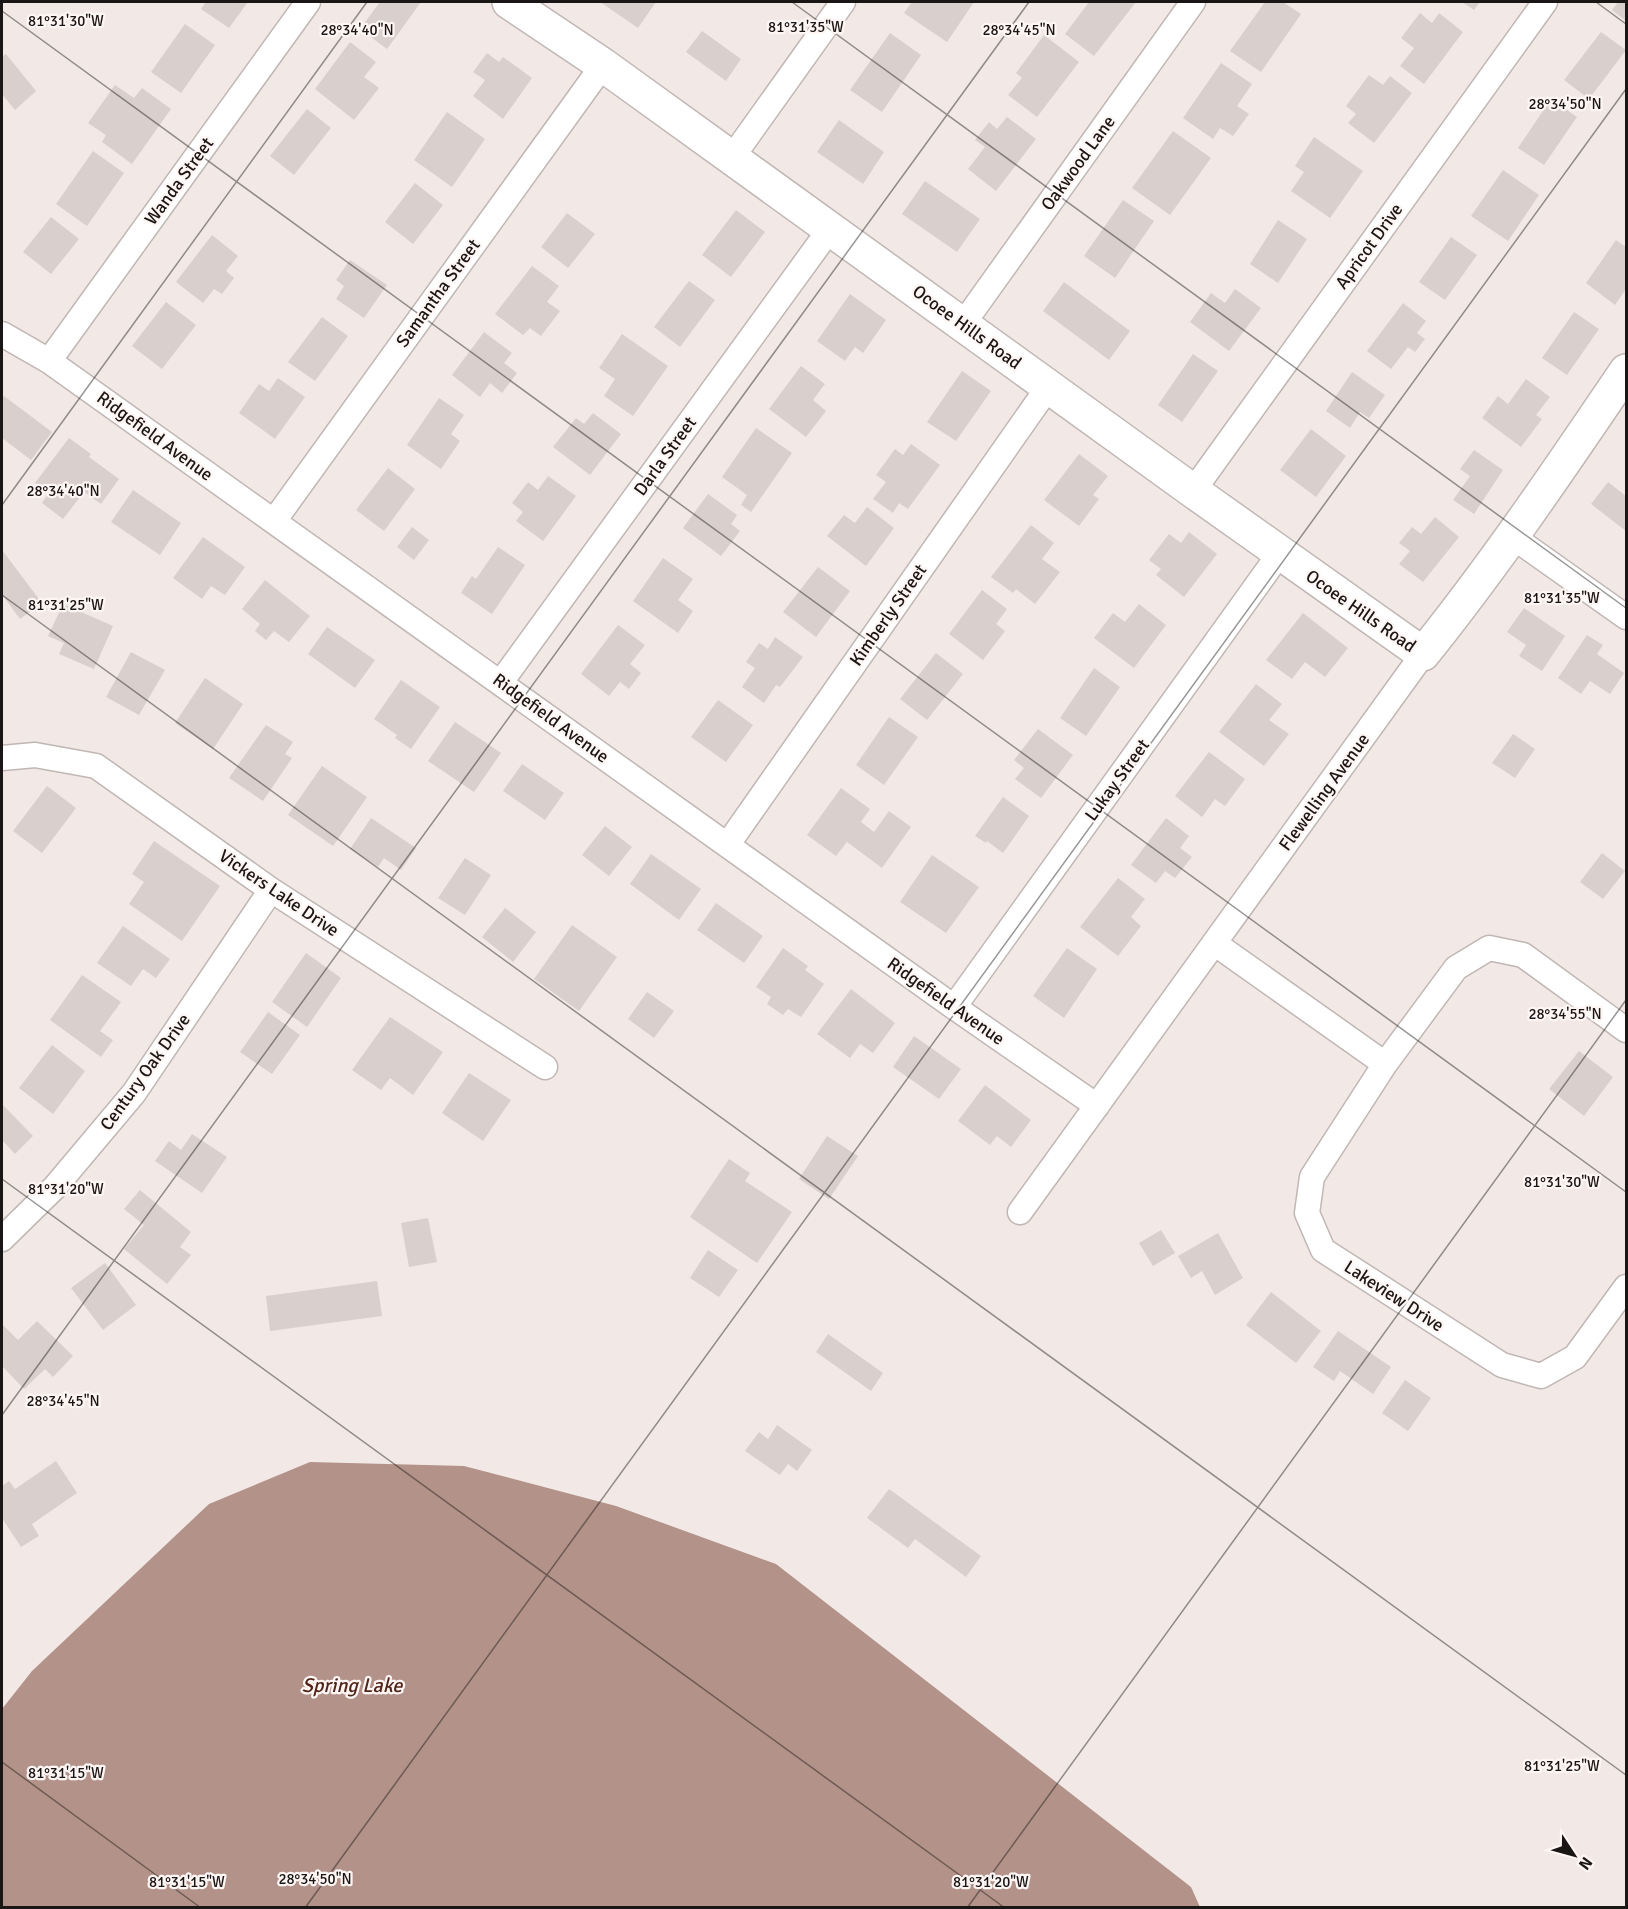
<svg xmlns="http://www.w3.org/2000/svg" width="1628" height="1909" font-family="Signika,sans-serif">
	<rect width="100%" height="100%" fill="#f2e9e6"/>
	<!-- water -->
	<path fill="#b29289" d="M310 1462 464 1466 616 1506 776 1564 1191 1887 1200 1907H2V1709L32 1671 209 1504Z"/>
	<!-- building -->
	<path fill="#d9cfcd" d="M206 2H248L229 28 201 9Z
		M380 2H421L387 49 360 29Z
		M600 2H656L638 28Z
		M912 2H974L947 42 904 13Z
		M1089 2H1136L1094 56 1065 34Z
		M1265 2H1283L1301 14 1261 72 1230 51Z
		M1462 2H1480L1474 10Z
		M1618 2H1626V21L1612 10Z
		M1420 13 1432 23 1439 13 1463 32 1424 84 1400 66 1414 48 1401 38Z
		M185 24 215 45 181 93 151 72Z
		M702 31 741 59 726 81 686 52Z
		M1601 32 1626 50 1589 99 1564 80Z
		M890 33 921 55 882 112 850 90Z
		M1044 35 1079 62 1037 117 1008 95 1022 78 1016 73Z
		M350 42 376 62 364 77 379 88 354 120 315 89Z
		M487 53 499 62 503 57 532 78 503 119 473 96 485 80 473 72Z
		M6 54 36 91 15 110 2 94V57Z
		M1221 63 1252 84 1237 106 1249 114 1233 136 1220 128 1213 139 1183 118Z
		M1369 75 1383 85 1390 76 1412 93 1374 143 1348 123 1356 114 1346 106Z
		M115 85 134 98 142 88 171 109 132 164 102 142 106 135 88 123Z
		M1551 99 1577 117 1544 165 1518 148Z
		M307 109 331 128 294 175 270 156Z
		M447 112 485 139 452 187 414 160Z
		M1007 117 1036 139 996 191 968 169 985 147 975 140 989 122 997 129Z
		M839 120 884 152 863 184 817 152Z
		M1173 131 1211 158 1170 215 1132 188Z
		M1314 137 1363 171 1330 218 1291 191 1304 172 1295 166Z
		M93 151 124 173 87 226 56 204Z
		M1503 170 1539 195 1508 241 1471 216Z
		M925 181 980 219 957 252 902 214Z
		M415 183 443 205 413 244 385 222Z
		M1123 200 1154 221 1115 278 1084 256Z
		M736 210 765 232 731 277 702 255Z
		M567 213 595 234 568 268 541 247Z
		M51 217 79 239 51 274 23 252Z
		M1278 220 1307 239 1278 283 1250 264Z
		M212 235 238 256 226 271 234 278 222 294 214 289 203 303 176 282Z
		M1451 237 1477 255 1445 300 1419 282Z
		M1616 240 1626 247V289L1615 305 1586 283Z
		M350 260 387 285 364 318 336 299 344 286 336 280Z
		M532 266 559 286 547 302 560 311 541 336 530 328 523 335 495 314Z
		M689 281 715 300 680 347 654 327Z
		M1064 282 1130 331 1109 360 1043 311Z
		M1235 289 1261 308 1229 351 1190 322 1211 293 1225 303Z
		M850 294 886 320 863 353 855 347 845 361 817 341Z
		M166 302 196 325 162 369 132 346Z
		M1403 303 1426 321 1417 333 1425 339 1415 352 1408 347 1391 369 1367 351Z
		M1574 312 1599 329 1567 375 1542 358Z
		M322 317 348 336 315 381 288 362Z
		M484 332 512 353 504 363 517 373 502 393 490 383 480 397 452 375Z
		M622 334 668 366 633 416 604 396 615 379 599 368Z
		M1193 354 1218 371 1182 422 1158 405Z
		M801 366 825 384 813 400 826 411 806 437 769 409Z
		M962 371 991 391 956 441 927 422Z
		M1352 372 1385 395 1369 418 1360 412 1350 428 1326 411Z
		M278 378 305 397 275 439 239 413 259 384 269 391Z
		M1526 379 1550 397 1536 415 1542 419 1521 447 1482 418 1498 396 1508 404Z
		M4 396 52 432 31 460 2 438V399Z
		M439 398 464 415 451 434 460 441 441 469 407 445Z
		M593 413 621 434 590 475 553 447 576 418 584 424Z
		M756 428 792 453 751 512 741 505 747 495 722 477Z
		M1311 429 1346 456 1316 497 1280 470Z
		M69 438 91 454 89 457 119 479 101 504 84 492 63 519 42 503 49 493 35 483Z
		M911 444 940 465 908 509 899 503 893 513 873 499 886 482 876 475 895 449 903 455Z
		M1474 450 1503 470 1474 514 1453 500 1470 476 1460 469Z
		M1079 454 1108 476 1093 495 1099 499 1079 526 1044 500Z
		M388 468 415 489 384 531 356 510Z
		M548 476 576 496 543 541 516 521 523 512 512 503 528 482 538 490Z
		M1608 482 1626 496V531L1591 504Z
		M133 490 181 523 160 555 111 522Z
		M708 494 737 515 731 524 740 531 721 556 683 528Z
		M867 507 894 528 866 566 827 536 844 515 855 523Z
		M1435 517 1459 537 1423 582 1399 564 1410 551 1399 543 1412 527 1421 534Z
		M1031 525 1054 543 1042 559 1060 572 1035 604 1016 589 1013 593 991 577Z
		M412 527 429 540 414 560 397 547Z
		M1189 532 1217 554 1184 597 1156 575 1161 569 1149 560 1169 534 1181 543Z
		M203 537 245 567 225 595 211 586 202 599 173 578Z
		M498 547 525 565 492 614 461 593 472 576 476 579Z
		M2 550 42 603 20 619 3 596 2 597Z
		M663 558 693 579 678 600 693 611 678 633 633 601Z
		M818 567 850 591 816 637 783 612Z
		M265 580 310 616 289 642 274 631 266 640 255 631 260 624 242 609Z
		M982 590 1007 609 996 624 1005 631 983 660 949 634Z
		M63 604 113 626 94 669 59 654 64 643 48 636Z
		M1139 604 1166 625 1134 668 1094 638 1113 613 1125 622Z
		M1524 608 1565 636 1542 671 1519 656 1526 645 1507 632Z
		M1303 613 1348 648 1325 677 1305 662 1292 679 1266 660Z
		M618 625 645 645 630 664 641 673 629 689 620 682 609 696 581 674Z
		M327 627 375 660 355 688 308 654Z
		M1587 635 1603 645 1597 654 1624 673 1610 694 1590 681 1581 694 1558 678Z
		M775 637 803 657 780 687 776 685 764 703 742 687 755 668 746 662 759 643 768 649Z
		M131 652 165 670 139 715 106 697Z
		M936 653 963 674 927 720 900 699Z
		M1094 668 1120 687 1086 736 1060 718Z
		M205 678 243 704 213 749 175 723Z
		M401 680 440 707 411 749 395 738 397 735 374 719Z
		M1256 684 1282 704 1269 720 1289 734 1264 766 1219 732Z
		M718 700 753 725 726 762 691 737Z
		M889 717 918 737 884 785 856 765Z
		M455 722 501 753 474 792 428 761Z
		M266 725 293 742 285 754 292 758 263 801 229 778Z
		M1038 729 1073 755 1041 798 1015 779 1024 768 1014 760Z
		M1513 734 1535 749 1515 778 1492 763Z
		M1209 752 1245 779 1225 806 1215 799 1202 817 1175 796Z
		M522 764 564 793 545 820 503 791Z
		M322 766 367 797 333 846 288 815Z
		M47 786 76 808 42 853 13 831Z
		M841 788 870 809 861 822 874 832 889 811 911 827 882 868 847 842 836 856 807 835Z
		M1003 797 1029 816 1003 853 987 841 986 843 975 836Z
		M371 818 416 848 401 870 384 858 378 867 350 849Z
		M1166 818 1189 836 1180 848 1192 857 1175 878 1165 871 1156 883 1131 865Z
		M605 826 632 847 609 876 582 855Z
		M154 841 220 886 182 941 129 904 144 882 132 874Z
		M1602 853 1625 871 1603 899 1580 882Z
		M651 854 701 889 679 920 630 884Z
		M932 855 979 887 946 933 900 902Z
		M465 858 491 875 465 915 438 898Z
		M1118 878 1145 899 1131 917 1141 926 1118 956 1080 927Z
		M716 903 763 936 744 963 697 930Z
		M505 908 536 932 513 962 482 937Z
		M572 925 617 957 579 1011 534 979Z
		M123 926 170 959 156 978 143 969 131 986 97 963Z
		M783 948 808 966 805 970 824 984 801 1017 788 1009 783 1015 767 1004 771 997 756 987Z
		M1067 948 1097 969 1064 1018 1033 996Z
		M306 953 341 978 307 1027 272 1002Z
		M82 975 121 1002 100 1031 113 1040 101 1057 50 1020Z
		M851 989 895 1023 873 1053 860 1044 850 1058 817 1034Z
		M647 992 674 1011 654 1038 628 1019Z
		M268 1012 300 1035 272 1074 240 1052Z
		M390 1017 443 1052 413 1095 390 1078 381 1090 352 1070Z
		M914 1036 961 1069 939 1099 893 1067Z
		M52 1045 85 1071 53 1114 19 1088Z
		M1579 1051 1613 1077 1584 1116 1549 1089Z
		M469 1073 511 1100 483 1141 442 1113Z
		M985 1085 1031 1120 1011 1147 997 1136 990 1145 958 1121Z
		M2 1104 33 1136 15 1154 2 1140Z
		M192 1134 227 1157 202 1193 155 1161 169 1141 181 1150Z
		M827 1136 858 1156 829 1199 799 1179Z
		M729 1159 750 1173 745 1181 792 1212 757 1263 690 1217Z
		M140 1190 191 1232 180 1247 191 1255 167 1284 124 1249 144 1225 124 1209Z
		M428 1218 437 1262 409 1267 401 1223Z
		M1161 1230 1175 1253 1153 1266 1139 1243Z
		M1218 1233 1243 1278 1215 1295 1202 1271 1191 1278 1178 1256Z
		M708 1250 738 1270 719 1297 690 1278Z
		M105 1263 136 1305 103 1330 71 1288Z
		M377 1281 382 1316 270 1331 266 1296Z
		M1271 1292 1321 1331 1296 1363 1246 1325Z
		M37 1321 73 1356 53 1377 45 1369 24 1389 2 1366V1324L18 1340Z
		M1338 1331 1391 1367 1373 1394 1340 1371 1334 1381 1313 1367Z
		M828 1334 883 1373 871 1391 816 1352Z
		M1405 1380 1431 1398 1408 1431 1382 1413Z
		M777 1425 812 1450 797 1471 788 1464 780 1475 745 1451 759 1432 768 1439Z
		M56 1461 77 1493 32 1524 39 1536 21 1547 2 1518V1486L9 1481 15 1489Z
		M889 1489 981 1556 966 1577 915 1539 908 1548 867 1518Z"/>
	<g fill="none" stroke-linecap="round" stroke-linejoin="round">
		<defs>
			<path id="street" d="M731 159 843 2
				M963 324 1193 2
				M2 334 49 361 954 1007 1097 1106
				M49 361 308 2
				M1193 491 1545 2
				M274 521 603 65
				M1513 537 1626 617
				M501 682 830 229
				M2 758 35 755 96 766 271 890 545 1067
				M728 844 1049 386
				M1214 943 1385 1064
				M954 1007 1280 553
				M1626 1030 1523 955 1489 948 1456 968 1385 1064 1312 1177 1307 1213 1323 1250 1502 1365 1541 1376 1575 1357 1626 1287
				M1020 1212 1423 654
				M2 1239 55 1187 134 1093 271 890"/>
			<path id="secondary" d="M509 2 603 65 1193 491 1423 654C1496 563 1561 467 1626 371"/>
		</defs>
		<!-- street casing -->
		<use href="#street" stroke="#c0b7b4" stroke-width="27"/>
		<!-- secondary casing -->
		<use href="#secondary" stroke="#c0b7b4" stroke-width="36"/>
		<!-- street -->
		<use href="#street" stroke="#fff" stroke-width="24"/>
		<!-- secondary -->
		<use href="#secondary" stroke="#fff" stroke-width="33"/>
	</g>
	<!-- ticks -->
	<path fill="none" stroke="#1a1615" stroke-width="1.5" stroke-opacity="0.45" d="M792 2 1626 608M1596 2 1626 24M2 11 1626 1192M2 505 367 2M2 595 1626 1775M2 1179 1005 1908M2 1415 1029 2M2 1762 201 1908M305 1908 1626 89M967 1908 1626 1000"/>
	<g text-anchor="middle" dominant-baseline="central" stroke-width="4.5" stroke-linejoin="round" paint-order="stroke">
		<!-- street labels -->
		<g font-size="18" fill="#1a1615" stroke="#fef6f4">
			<text transform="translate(1078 163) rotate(-54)">Oakwood Lane</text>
			<text transform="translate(179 181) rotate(-54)">Wanda Street</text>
			<text transform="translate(1369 246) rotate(-54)">Apricot Drive</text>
			<text transform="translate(438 293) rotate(-54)">Samantha Street</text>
			<text transform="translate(967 327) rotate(36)">Ocoee Hills Road</text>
			<text transform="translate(155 436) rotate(36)">Ridgefield Avenue</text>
			<text transform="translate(665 456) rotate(-54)">Darla Street</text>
			<text transform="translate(1361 611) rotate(35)">Ocoee Hills Road</text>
			<text transform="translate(888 615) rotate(-55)">Kimberly Street</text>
			<text transform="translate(551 718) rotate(36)">Ridgefield Avenue</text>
			<text transform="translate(1117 780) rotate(-54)">Lukay Street</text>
			<text transform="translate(1324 792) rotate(-54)">Flewelling Avenue</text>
			<text transform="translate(279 893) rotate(34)">Vickers Lake Drive</text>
			<text transform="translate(946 1001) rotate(35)">Ridgefield Avenue</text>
			<text transform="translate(145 1072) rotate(-54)">Century Oak Drive</text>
			<text transform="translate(1394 1296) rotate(33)">Lakeview Drive</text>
		</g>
		<!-- water labels -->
		<g font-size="20" font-style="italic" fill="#512418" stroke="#fef6f4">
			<text x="352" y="1685">Spring Lake</text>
		</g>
	</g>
	<g font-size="15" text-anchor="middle" fill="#1a1615" stroke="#fef6f4" stroke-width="4.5" stroke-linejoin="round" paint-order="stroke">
		<text x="66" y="26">81°31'30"W</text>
		<text x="806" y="32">81°31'35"W</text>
		<text x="357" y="35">28°34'40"N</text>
		<text x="1019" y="35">28°34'45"N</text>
		<text x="1565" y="109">28°34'50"N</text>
		<text x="63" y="496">28°34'40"N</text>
		<text x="1562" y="603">81°31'35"W</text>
		<text x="66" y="610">81°31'25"W</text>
		<text x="1565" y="1019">28°34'55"N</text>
		<text x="1562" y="1187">81°31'30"W</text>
		<text x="66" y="1194">81°31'20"W</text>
		<text x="63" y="1406">28°34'45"N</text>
		<text x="1562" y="1771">81°31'25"W</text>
		<text x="66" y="1778">81°31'15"W</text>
		<text x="315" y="1884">28°34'50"N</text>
		<text x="187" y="1887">81°31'15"W</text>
		<text x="991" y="1887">81°31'20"W</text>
	</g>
	<!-- border -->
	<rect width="1628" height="1909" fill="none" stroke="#1a1615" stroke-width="6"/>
	<!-- north arrow -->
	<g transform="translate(1574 1855) rotate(126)" stroke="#fef6f4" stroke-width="4.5" paint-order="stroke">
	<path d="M0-4.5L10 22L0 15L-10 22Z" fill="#1a1615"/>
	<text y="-9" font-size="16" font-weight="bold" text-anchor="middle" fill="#1a1615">N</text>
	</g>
</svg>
